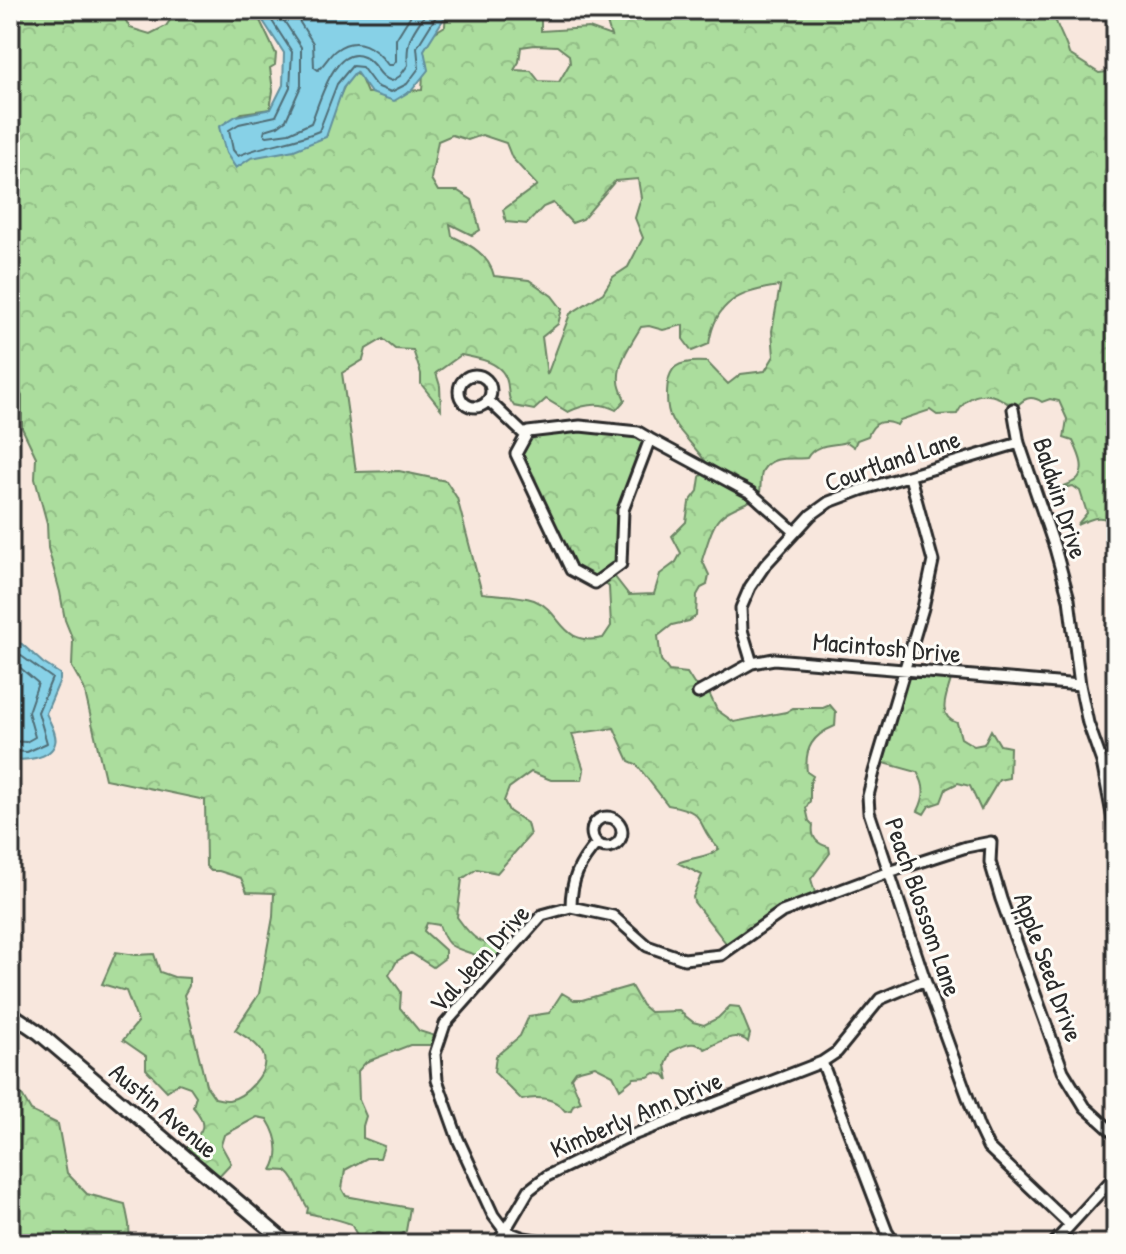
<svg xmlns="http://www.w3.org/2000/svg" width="1126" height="1254" font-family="'Patrick Hand',sans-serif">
	<defs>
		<pattern id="forest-crowns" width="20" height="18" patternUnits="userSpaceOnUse" patternTransform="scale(2)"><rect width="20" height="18" fill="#abdd9d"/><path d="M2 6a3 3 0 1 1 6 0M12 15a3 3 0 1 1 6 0" fill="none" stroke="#93be87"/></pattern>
	</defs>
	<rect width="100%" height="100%" fill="#f8e7dd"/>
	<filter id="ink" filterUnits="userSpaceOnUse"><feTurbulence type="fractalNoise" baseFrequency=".0125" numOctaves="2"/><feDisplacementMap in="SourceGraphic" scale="16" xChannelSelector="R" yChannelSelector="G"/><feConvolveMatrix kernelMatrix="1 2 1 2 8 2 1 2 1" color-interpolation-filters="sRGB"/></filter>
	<g filter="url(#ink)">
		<!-- forest -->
		<path fill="url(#forest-crowns)" stroke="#6b8464" stroke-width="2" fill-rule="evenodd" d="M10 10H120L130 28 150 34 166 26 177 10H255L276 54 275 65 270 68 273 91 270 109 242 113 229 122 237 159C270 157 294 140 327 135L325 112C343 103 341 84 353 73L360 76 367 93 422 90C424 72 422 60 421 41L445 26 446 10H541V31L589 28 611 36 605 16 599 10H1053C1055 26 1065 38 1069 54L1099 73 1107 72 1116 54V527C1104 512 1092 518 1077 525L1087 513 1080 491 1073 486 1057 489C1063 486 1071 484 1076 480 1088 470 1078 452 1073 441L1064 438 1067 419 1059 401 1050 399 1042 402C1030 394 1023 399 1014 409 995 390 970 388 957 414L937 415 930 410 900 420 897 425C883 419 874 421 868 436L857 440 854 447 847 442C833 446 815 443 807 458 792 460 773 454 763 470 759 478 762 489 759 497 714 517 717 513 702 560L709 575 707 585 701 588 697 595 696 616 689 621 672 625 658 636 661 660 669 671 687 673 694 684 707 689 717 710 734 722 786 712 793 708H823L830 705 836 712 835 726C813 735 804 748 807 772L813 776 810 783V801L806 808 809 821 813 825C811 838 817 844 829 847L830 853 811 879 817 900 772 919 729 947 694 902 693 897 702 875 678 863C691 857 708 858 719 849 693 824 711 812 668 805L636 764 629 761 614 728 572 734 584 770 582 780H551L531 772 509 788 504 801 509 811 527 823 530 835 497 873 477 869 462 879 457 917C474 941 480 944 509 948L493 966C486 962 478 955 470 953 450 946 447 947 439 925L427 923 424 931 445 950V958L433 967 411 953 397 961 389 975 401 992 400 1008 419 1031 438 1037 435 1045H410L366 1062 358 1071 359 1100 366 1116 363 1126V1138L384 1146 380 1158H367L345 1170 342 1189 346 1196 410 1208 406 1231 394 1240 379 1233 366 1239 357 1235 351 1224C336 1218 323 1217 307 1213L308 1208C299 1195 298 1181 286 1171L272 1170C282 1153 277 1135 267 1119L257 1117 224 1135 221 1145 231 1163 218 1177 183 1152C199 1134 212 1128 193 1107L196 1096 190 1087 179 1083 167 1091 146 1069V1056L123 1040 138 1022 126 991 102 984 116 952 136 955 154 954 160 972 174 977 189 978V986L184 995 206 1085 215 1098C220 1099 224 1100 229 1100 245 1097 268 1074 264 1057 260 1044 245 1037 235 1030L259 994 273 917 274 893 247 892 241 878 219 871H211L206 866 205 800 105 779 84 688 72 667 73 640 65 620 60 592 48 548 47 523 35 479 36 457 22 428V396L10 376 13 359 10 346ZM535 45 557 46 569 55 570 63 559 82 539 81 531 71 514 70 519 62 521 47ZM452 135 468 140 482 135 506 143 512 158 537 185 503 210 506 222 527 224 543 207 553 203 572 223 583 219 615 181 638 179 641 198 635 218 643 238 628 267 613 277 603 293 570 314 547 375 542 337 558 324 562 309 552 296 529 280 494 276C489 255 471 245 452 236L450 224 472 235 480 230 472 200 458 191H438L431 179 438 141ZM780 286 772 331 774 356 765 371 741 374 728 384 707 362C678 360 667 365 667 395 667 403 668 413 672 420 682 435 697 449 708 465L700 477 698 491 689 503 686 522 672 536 681 553 676 562 660 574 654 594 629 595 611 572 625 549 623 510 651 443 625 432 540 429 525 439 521 463 568 558 578 573 599 576 609 587 611 626 603 638C559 647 563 611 534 600 518 595 498 595 482 593L457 498 446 481 399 471 356 472 342 373 363 360 366 349 383 339 395 349 413 350 421 374V384L441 409 440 386 436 373 461 355C481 359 506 362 508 387 509 396 508 398 514 406L534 410 546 399 568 412C584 404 600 401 616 410L625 400C623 395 619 387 619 381 617 363 632 342 641 327L649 326 663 330 683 325V339L692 351 709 344C715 301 741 291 780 286Z
			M903 670 952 675C949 692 934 715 957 723L961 738 974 746 984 744 991 730 1000 745 1010 747 1009 778 999 780 981 810 970 786 958 783 946 789 941 802 929 806 924 814 918 811C925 797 926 786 917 772L877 761Z
			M631 986 642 1005 650 1012 679 1011 693 1022 704 1025 718 1018 730 1006 739 1007 750 1034 748 1042C735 1030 719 1043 705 1049 693 1039 684 1045 671 1052L666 1065 669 1081 665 1075 655 1073 648 1077 634 1078 620 1089 613 1075 595 1066 576 1071 571 1078 581 1102 573 1105 571 1110 565 1111C555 1097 537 1096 522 1100L494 1072 496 1056 520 1036 529 1016 549 1013 562 993 574 1000H582Z
			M10 1070 20 1073 17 1087 31 1111 58 1124 67 1173 87 1194 125 1204 129 1224 130 1244H10Z"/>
		<!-- water -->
		<path fill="#87d1e7" stroke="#628f9c" stroke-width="2" d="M256 10H448V12L424 50 428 70 412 90 394 101 371 93 356 72 343 88 326 137 294 150 251 158 236 168 226 153 219 127 236 116 271 109 283 85 284 53Z
			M10 639 22 644 43 663 60 674V680L46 713C49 721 58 735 55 743 51 759 22 762 10 758Z"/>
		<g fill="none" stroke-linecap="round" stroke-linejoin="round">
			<!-- shore -->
			<path stroke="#506d76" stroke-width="2" d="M265 10 292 52 290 87 276 116 239 124 229 130 233 150 238 156C264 144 292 143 319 131L337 84 352 66 362 67 376 86 391 92 407 84 419 68 417 47 440 10
				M277 10 301 47V86L286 120 278 126 265 130 264 134 267 136 289 133 311 123C319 105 334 43 364 57 377 63 378 77 392 81L400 76 408 65C405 39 414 31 428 10
				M292 10 313 43 314 67 318 70C325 64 329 55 336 50 357 34 376 48 388 65H393L396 61V39L414 10
				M10 648 52 678 38 712 47 743 27 752 10 751
				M10 659 38 683 28 712 35 737 26 742 10 741"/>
			<defs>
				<path id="street" d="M459 391a16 16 0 1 1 32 0a16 16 0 1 1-32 0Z
					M489 401 526 436
					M1013 409 1019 443 1055 548 1069 599 1080 685 1088 723 1102 762 1116 835
					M650 439 623 510 621 564 595 583 571 570 516 454 528 432 580 426 638 432 650 439 739 487 751 493 794 531
					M910 477 933 561 923 608 874 772 868 796 869 812 925 980 979 1128 988 1147 1069 1224
					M752 663 742 630 741 608 750 587 765 565 811 515 829 502 861 490 1019 443
					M698 693 752 663 774 659 1080 685
					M592 832a15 15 0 1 1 30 0a15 15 0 1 1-30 0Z
					M571 907C571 880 579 863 597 843
					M822 1062 887 1232 895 1244
					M497 1244 529 1190 547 1176 625 1138 822 1062 837 1052 880 999 925 980
					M560 1244 524 1238 505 1231 493 1215 458 1139 437 1080 435 1054 445 1024 542 915 571 907 613 916 647 946 684 959 721 955 782 912 889 872 966 847 991 842 990 862 1001 899 1063 1071 1085 1107 1116 1135
					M1053 1244 1116 1175"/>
				<path id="secondary" d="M10 1013 38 1032 288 1244"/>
			</defs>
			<!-- street casing -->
			<use href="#street" stroke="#2b2b2b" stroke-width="15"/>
			<!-- secondary casing -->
			<use href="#secondary" stroke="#2b2b2b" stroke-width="18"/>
			<!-- street -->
			<use href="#street" stroke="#fdfcf7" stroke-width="9"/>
			<!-- secondary -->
			<use href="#secondary" stroke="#fdfcf7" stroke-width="12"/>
		</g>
	</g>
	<g text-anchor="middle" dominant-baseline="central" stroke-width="6" stroke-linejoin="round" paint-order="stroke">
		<!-- street labels -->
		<g font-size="26" fill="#2b2b2b" stroke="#fdfcf7">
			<text transform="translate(892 460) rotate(-19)">Courtland Lane</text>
			<text transform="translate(1061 498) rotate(72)">Baldwin Drive</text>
			<text transform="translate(887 647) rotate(5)">Macintosh Drive</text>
			<text transform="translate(924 907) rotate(71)">Peach Blossom Lane</text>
			<text transform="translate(479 958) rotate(-48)">Val Jean Drive</text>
			<text transform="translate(1049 967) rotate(70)">Apple Seed Drive</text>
			<text transform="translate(164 1110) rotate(40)">Austin Avenue</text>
			<text transform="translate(636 1114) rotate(-23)">Kimberly Ann Drive</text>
		</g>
	</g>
	<!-- margin -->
	<rect width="1126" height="1254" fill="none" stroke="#fdfcf7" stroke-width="40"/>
	<rect x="20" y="20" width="1086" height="1214" fill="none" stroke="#2b2b2b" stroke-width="3" filter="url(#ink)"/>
</svg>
